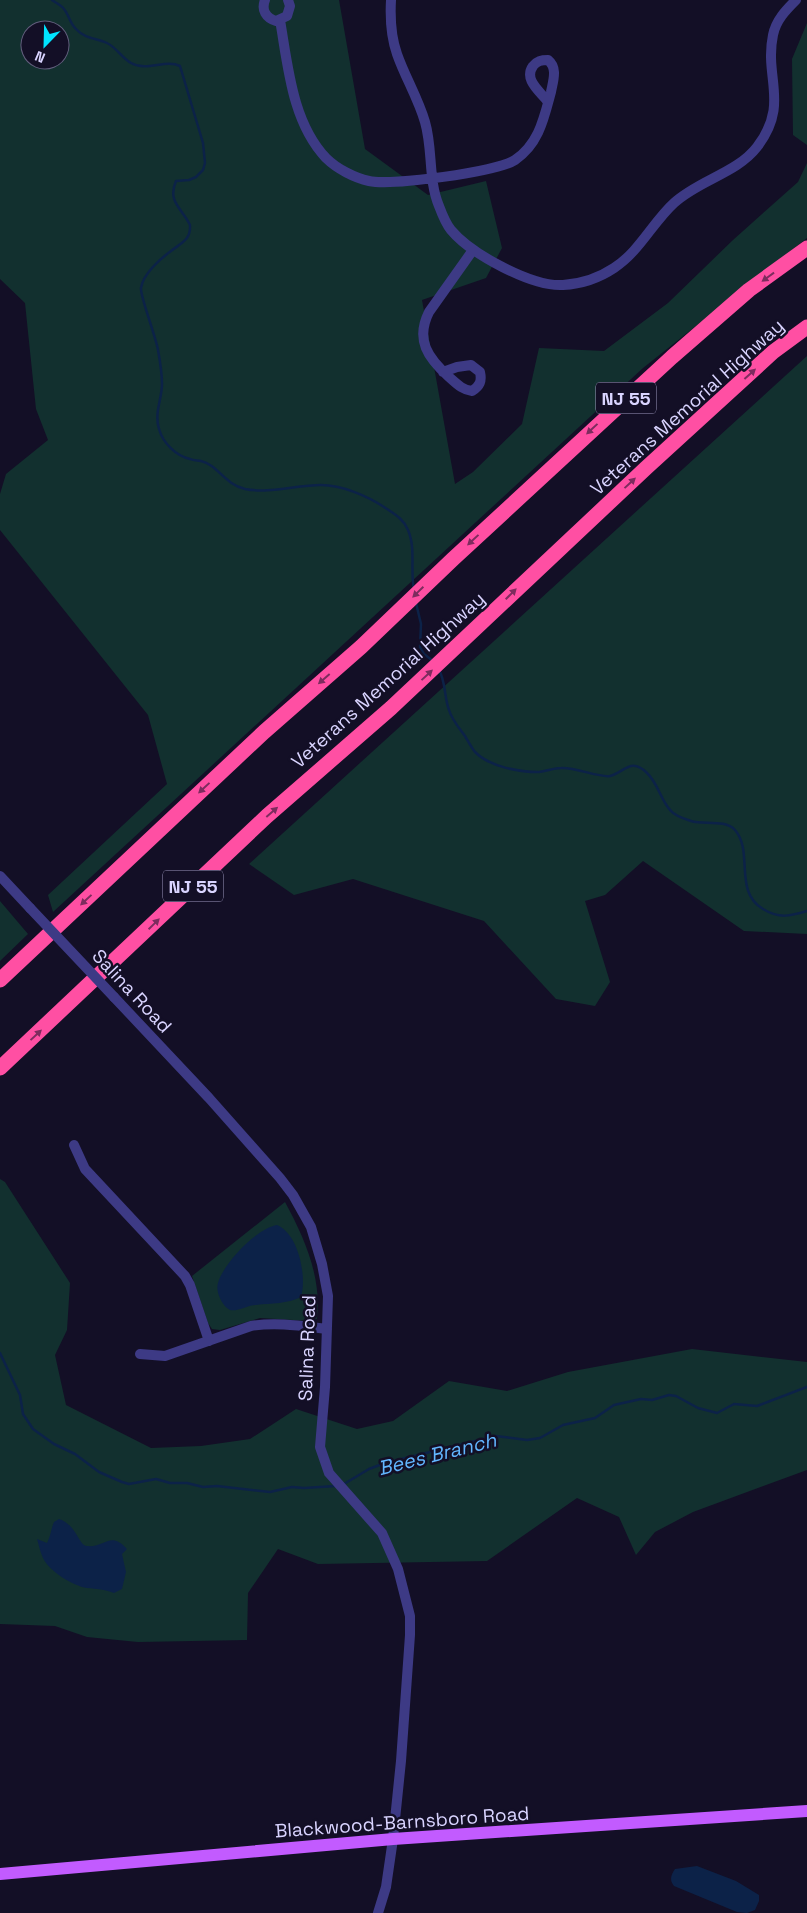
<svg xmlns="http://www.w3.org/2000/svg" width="807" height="1913" font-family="'Space Grotesk',sans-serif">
	<rect width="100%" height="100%" fill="#130f26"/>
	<!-- green -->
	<path fill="#12302f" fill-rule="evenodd" d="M0 0H339L365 149 428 195 486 181 502 248 486 278 422 300 455 484 473 472 522 424 539 348 604 351 668 303 733 240 798 182 807 163V238L643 368 53 912 48 895 167 784 148 715 0 530V494L6 474 48 440 36 409 25 303 0 279ZM30 30H60V60H30Z
		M807 23V145L793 135 792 59Z
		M807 356V934L744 931 643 861 605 895 585 901 610 982 595 1006 556 999 484 921 353 879 294 895 249 864Z
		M0 901 28 934 0 961Z
		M0 1179 5 1182 70 1283 67 1330 55 1355 66 1405 151 1448 201 1446 250 1439 296 1409 357 1429 393 1421 449 1381 507 1391 568 1372 692 1349 807 1362V1470L693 1512 655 1532 636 1555 619 1517 577 1498 487 1561 318 1564 278 1549 248 1593 247 1640 138 1642 87 1637 55 1626 0 1624Z
		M285 1202C304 1237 322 1277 317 1319L310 1321 260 1318 220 1330 212 1329 208 1323 192 1276Z"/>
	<!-- water -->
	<path fill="#0c2248" d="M277 1225C299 1234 307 1277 301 1297 287 1304 272 1303 256 1305 248 1305 237 1312 230 1310 226 1308 224 1305 222 1302 219 1297 216 1289 218 1283 223 1264 257 1228 277 1225Z
		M59 1519C77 1525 78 1545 87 1546 105 1548 110 1530 127 1549L122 1554 126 1572 122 1589 114 1593C104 1589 97 1589 87 1588 73 1586 49 1571 43 1558 40 1552 39 1545 37 1539L47 1543C51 1535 51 1529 54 1522Z
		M697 1866 736 1881 759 1895V1901L755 1910 747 1913 737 1912 674 1886C669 1880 671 1875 675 1869Z"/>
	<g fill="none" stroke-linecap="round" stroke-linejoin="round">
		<!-- stream -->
		<path stroke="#0c2248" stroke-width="2.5" d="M52 0C56 3 61 5 64 9 69 15 70 24 76 29 85 39 97 38 107 43 117 48 122 58 131 63 147 72 165 59 180 66L203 143 205 163 203 170 196 177 189 180 176 181C167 202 182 208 190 225 191 240 181 243 171 251 160 259 143 274 141 288 140 296 156 337 158 350 160 361 162 373 162 384 162 399 154 413 159 429 163 443 176 456 190 459 194 461 198 460 201 461 218 465 224 484 245 489 269 494 296 485 321 485 342 485 367 496 384 507 394 514 403 518 408 530 416 548 410 571 414 590
			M416 603 421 624 420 647 424 654 433 661
			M439 670C446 682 444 697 449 710 452 720 459 728 465 736 468 741 471 747 475 752 490 767 519 772 539 772 547 771 554 768 561 768 575 767 600 778 610 776 625 772 631 757 647 773 658 783 661 801 671 811 675 816 685 819 691 821 704 825 725 819 735 830 754 852 733 891 763 909 779 919 791 916 807 911
			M0 1353 20 1395 23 1414 33 1429 54 1444 75 1454 99 1472 122 1482 129 1484 156 1479 170 1483H187L203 1487 217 1486 270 1492 292 1487 304 1488 336 1486
			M344 1484 369 1469 385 1463 496 1436 527 1440 540 1438 563 1425 595 1418 614 1405 641 1399 652 1400 669 1395 676 1396 698 1408 717 1413 734 1404 757 1406 807 1387"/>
		<!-- minor -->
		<path stroke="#3d3a85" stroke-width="10" d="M265 0C261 10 266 18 276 21L287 16 290 6 288 0
			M391 0C390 18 391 37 397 54 405 77 418 98 425 122 433 149 428 180 439 206 442 214 446 224 451 230 471 254 532 287 563 285 581 284 599 278 614 268 639 252 653 222 674 203 699 180 737 173 757 147 790 104 764 78 773 35 776 20 786 10 796 0
			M280 20C288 66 292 122 326 158 337 169 355 178 369 181 391 186 497 172 515 160 539 144 544 118 551 92 553 81 558 68 548 60 541 60 537 61 533 66 523 80 541 92 548 102
			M443 372 457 367 471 365 480 372C482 381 480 386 472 391 462 390 456 383 449 377 428 358 415 340 429 312L473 250
			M0 876 30 908
			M114 997 209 1098 280 1178 293 1195 311 1227 322 1264 328 1296 325 1387 320 1447 329 1473 382 1533 398 1569 410 1616V1635L401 1761 393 1839 386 1887 378 1913
			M74 1145 85 1169 185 1276 190 1285 209 1341
			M140 1354 165 1356 251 1326C277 1322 301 1326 327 1329"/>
		<!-- major -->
		<path stroke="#c25bff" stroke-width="12" d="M0 1874 393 1839 807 1811"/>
		<!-- highway -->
		<path stroke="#ff4fa3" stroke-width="15" d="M0 980 264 732 361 647 453 559 672 357 749 290 807 248
			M0 1068 267 816 391 708 646 468 773 352 807 327"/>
		<!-- minor-bridge -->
		<path stroke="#3d3a85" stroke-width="10" d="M30 908 114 997"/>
	</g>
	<!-- one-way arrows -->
	<defs><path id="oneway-solid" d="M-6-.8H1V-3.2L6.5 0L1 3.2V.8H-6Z" transform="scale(1.25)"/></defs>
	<g fill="#7d2c5e">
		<use href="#oneway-solid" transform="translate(768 277) rotate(144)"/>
		<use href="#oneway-solid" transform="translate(750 374) rotate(-42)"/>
		<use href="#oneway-solid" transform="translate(592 429) rotate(137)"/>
		<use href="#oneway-solid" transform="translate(630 483) rotate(-43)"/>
		<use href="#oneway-solid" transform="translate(473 540) rotate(137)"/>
		<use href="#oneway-solid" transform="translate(418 592) rotate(136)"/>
		<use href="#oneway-solid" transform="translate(511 594) rotate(-45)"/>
		<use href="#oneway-solid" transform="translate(427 675) rotate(-43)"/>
		<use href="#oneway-solid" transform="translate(324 679) rotate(139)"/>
		<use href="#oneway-solid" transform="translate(204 788) rotate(137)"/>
		<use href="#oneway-solid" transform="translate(272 812) rotate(-41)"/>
		<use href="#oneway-solid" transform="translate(86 900) rotate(137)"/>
		<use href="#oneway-solid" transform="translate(154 924) rotate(-44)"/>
		<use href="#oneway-solid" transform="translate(36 1035) rotate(-43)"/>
	</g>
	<g text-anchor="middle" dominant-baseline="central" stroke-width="5" stroke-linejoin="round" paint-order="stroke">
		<!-- shield labels -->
		<g fill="#130f26" stroke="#9e99be" stroke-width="1">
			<rect x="596" y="382.5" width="60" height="31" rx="4"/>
			<rect x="163" y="870.5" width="60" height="31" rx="4"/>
		</g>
		<g font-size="18" font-weight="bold" fill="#d9d4ff">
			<text x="626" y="398">NJ 55</text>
			<text x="193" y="886">NJ 55</text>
		</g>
		<!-- street labels -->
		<g font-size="19" fill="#d9d4ff" stroke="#130f26">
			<text transform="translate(687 407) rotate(-42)">Veterans Memorial Highway</text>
			<text transform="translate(388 680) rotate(-42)">Veterans Memorial Highway</text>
			<text transform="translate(132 991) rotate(47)">Salina Road</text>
			<text transform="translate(307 1348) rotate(-88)">Salina Road</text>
			<text transform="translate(402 1822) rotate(-4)">Blackwood-Barnsboro Road</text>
		</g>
		<!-- water labels -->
		<g font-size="20" font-style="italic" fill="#62b6ff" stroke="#130f26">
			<text transform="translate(437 1454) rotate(-14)">Bees Branch</text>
		</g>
	</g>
	<!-- north arrow -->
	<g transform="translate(45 45) rotate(203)"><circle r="24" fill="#130f26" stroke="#625e7d"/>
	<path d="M0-4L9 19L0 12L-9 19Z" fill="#00e5ff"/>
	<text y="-8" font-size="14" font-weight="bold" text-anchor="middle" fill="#d9d4ff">N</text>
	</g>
</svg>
